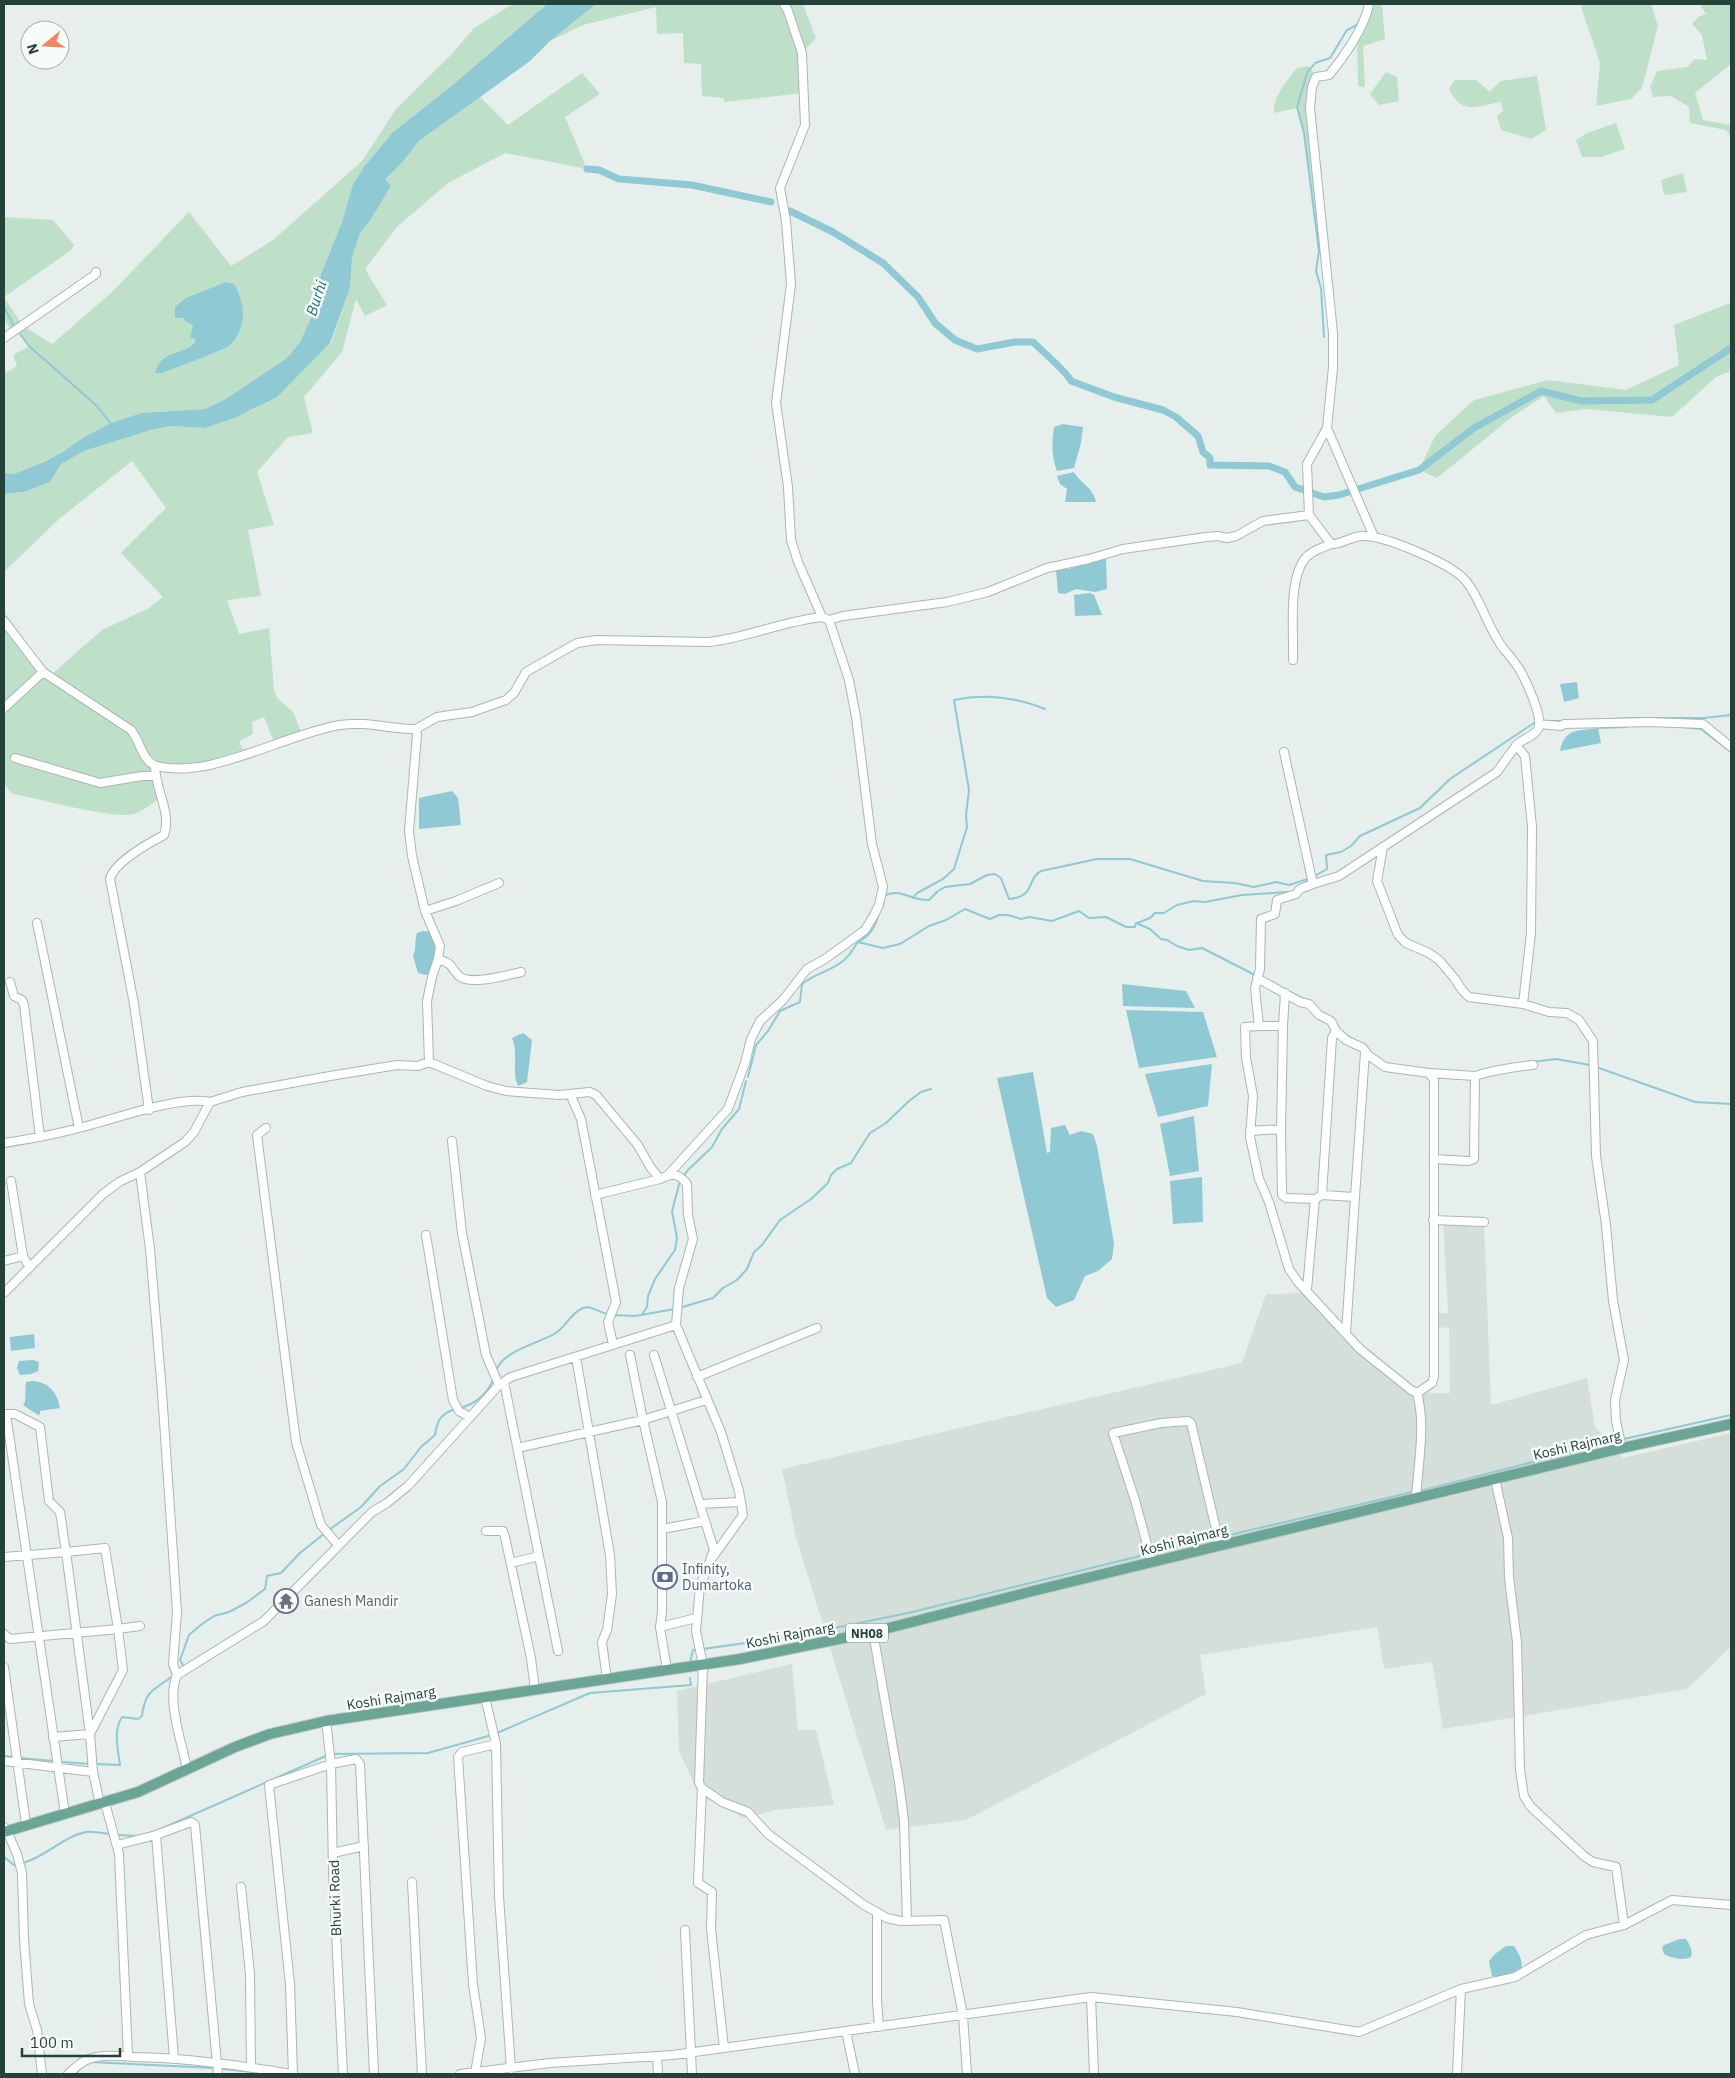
<svg xmlns="http://www.w3.org/2000/svg" width="1735" height="2078" font-family="'IBM Plex Sans',sans-serif">
	<rect width="100%" height="100%" fill="#e6efeb"/>
	<!-- built -->
	<path fill="#d4dfda" d="M1443 1220 1484 1222 1491 1405 1587 1378 1595 1427 1623 1458 1731 1433V1647L1687 1689 1443 1729 1432 1662 1384 1669 1377 1627 1200 1655 1206 1694 966 1820 886 1830 796 1537 782 1469 1242 1363 1266 1294 1303 1293 1357 1352 1417 1393H1450L1449 1328 1437 1327V1313H1448Z
		M792 1664 798 1730H816L834 1805 776 1810 744 1818 699 1795 679 1751 677 1691Z"/>
	<!-- green -->
	<path fill="#bfe0c8" d="M513 4H547L449 88 393 132 364 168 353 184 342 222 321 274 313 314 300 342 287 358 224 400 205 409 141 413 111 423 44 462 14 474 4 473V374L17 366 13 355 29 346 20 334 12 332 4 319V217L53 220 74 245 70 251 4 297 23 326 52 344 112 292 189 212 231 266 273 240 362 161 396 109 451 55 474 28Z
		M596 4H803L816 38 802 53 803 93 724 102V98L702 96 701 64 684 63 683 33 657 34 656 7 583 25 550 41Z
		M1369 4H1382L1385 39 1363 46 1365 87 1358 86 1357 31Z
		M1580 4H1651L1658 26 1642 88 1631 99 1596 106 1600 63Z
		M1699 4H1731V64L1695 93 1703 120 1731 125V137L1726 130 1690 123 1689 107 1671 96 1653 97 1650 87 1657 71 1687 67 1695 59 1707 60 1702 35 1692 24 1698 17 1706 14Z
		M1309 66 1316 77 1312 87 1325 249 1319 251 1304 133 1297 108 1274 113C1273 97 1287 80 1297 68Z
		M1386 72 1397 77 1399 101 1379 105 1370 94Z
		M582 73 600 94 565 117 587 169 505 153 448 183 397 227 365 269 387 305 365 316 356 299 342 352 304 397 313 433 288 437 257 472 274 525 248 530 261 596 227 600 239 634 269 628 274 689 277 698 293 712 302 734 274 742 264 717 252 722 253 734 239 741 245 753 201 767 164 764 158 762 161 798C152 803 143 811 134 814 116 820 34 798 11 793L4 783V612L37 657 52 674 102 630 149 608 163 597 121 553 166 508 132 461 59 519 4 572V494L24 492 50 482 61 464 84 451 151 430 171 426 205 428 235 418 258 407 331 343 350 288 352 258 360 233 371 219 391 186 385 179 401 164 419 141 480 97 508 125Z
		M1537 76 1546 130 1531 139 1501 130 1497 116 1503 111 1501 102C1476 106 1463 116 1449 89L1455 80H1476L1490 92 1500 81Z
		M1616 123 1625 149 1601 157H1582L1576 140 1587 133Z
		M1683 173 1687 192 1664 195 1661 180Z
		M1730 303 1731 371 1716 377 1672 417 1587 409 1556 413 1544 396 1512 417 1437 478 1419 470 1435 436 1474 400 1548 380 1626 390 1679 365 1674 325Z"/>
	<!-- water -->
	<path fill="#8ec9d4" d="M547 4H596L550 41 530 61 419 141 401 164 385 179 391 186 371 219 360 233 352 258 350 288 330 343 277 397 235 418 205 428 171 426 151 430 84 451 61 464 50 482 24 492 4 494V473L14 474 44 462 64 451 83 438 111 423 141 413 205 409 224 400 287 358 300 342 312 316 321 274 342 222 353 184 364 167 393 132 449 88Z
		M226 282 234 284C246 304 247 328 230 345 227 349 172 369 162 373H155C162 348 185 356 196 341L194 338 190 339 193 325 185 321 184 318H175V307L186 298Z
		M1063 424 1083 427 1081 443 1074 468 1057 471C1051 456 1052 442 1054 427Z
		M1074 472C1081 484 1093 487 1096 502H1065L1067 489 1060 484 1057 476Z
		M1106 557 1107 589 1095 592 1076 589 1065 594 1058 593 1056 570 1064 567 1069 569Z
		M1090 593 1094 595 1102 615 1075 616 1074 595Z
		M1577 682 1579 698 1564 702 1560 684Z
		M1598 728 1601 743 1560 751C1564 728 1579 731 1598 728Z
		M452 791 458 798 461 825 419 829V798Z
		M423 931 433 932 438 942 433 972 426 975 418 973 413 956C417 948 414 941 417 933Z
		M1122 984 1186 991 1195 1008 1123 1006Z
		M1126 1010 1203 1012 1217 1057 1139 1068Z
		M523 1033 532 1040 527 1082 518 1086C511 1070 519 1054 512 1038Z
		M1212 1064 1208 1106 1158 1117 1145 1074Z
		M1033 1072 1047 1153 1050 1152 1051 1128 1065 1125 1070 1135 1081 1131 1093 1134 1097 1146 1114 1243 1112 1259 1098 1271 1085 1276 1074 1300 1056 1307 1047 1298 997 1078Z
		M1194 1116 1199 1171 1170 1176 1160 1124Z
		M1202 1177 1203 1222 1173 1224 1170 1181Z
		M34 1334 35 1348 11 1351 10 1337Z
		M33 1360 39 1362 38 1371 31 1374 20 1375 17 1368 19 1361Z
		M32 1381C49 1382 57 1392 60 1408L40 1411V1414L38 1415 23 1405 25 1402 26 1382Z
		M1680 1939H1686C1690 1945 1693 1950 1691 1957 1682 1961 1672 1958 1664 1954L1662 1948 1664 1945Z
		M1506 1946H1514C1519 1954 1524 1962 1521 1972L1501 1978 1492 1976 1489 1961 1495 1954Z"/>
	<g fill="none" stroke-linecap="round" stroke-linejoin="round">
		<!-- stream -->
		<path stroke="#8ec9d4" stroke-width="2" d="M4 307 14 326
			M20 334 29 346 97 406 112 425
			M1324 337 1321 288 1316 271 1319 251 1304 133 1297 107 1307 73 1315 63 1330 58 1347 30 1357 25 1364 11
			M1597 720 1627 718H1704L1731 715
			M1550 721H1562
			M1683 727 1701 729 1731 752
			M1598 728 1626 727
			M1313 877 1327 869 1326 855 1341 852 1351 846 1360 836 1420 808 1450 779 1534 723
			M884 896C900 887 911 901 929 900L938 891 945 887 970 884 987 875 995 874 1001 878 1009 899C1036 897 1026 879 1041 871L1097 859H1130L1203 881 1235 883 1254 887 1276 882 1289 885 1308 879
			M913 898 917 893 943 879 954 869 967 827 966 815 969 790 954 700C986 693 1015 697 1045 709
			M1137 923 1150 918 1155 913H1164L1177 905 1194 901 1205 902 1242 895 1287 892
			M858 942C871 935 875 927 879 913
			M1262 977 1275 984
			M1290 992 1306 1000
			M1313 1003 1319 1010
			M1344 1033 1352 1039
			M1516 1064 1556 1059 1590 1065
			M1599 1068 1695 1102 1731 1104
			M748 1077 756 1045 768 1031 780 1011 800 1002 802 984C816 973 838 969 849 955 852 951 855 946 858 942L883 948 900 944 929 926 946 920 965 909 990 919 999 915H1008L1021 919 1029 917 1052 921 1079 911 1089 918 1106 917 1126 927H1135L1136 923 1150 929 1161 939 1167 940 1177 946 1189 950 1202 948 1255 975
			M683 1177 688 1170 712 1147 722 1129 739 1109 746 1081
			M679 1308 713 1298 723 1288 737 1280 747 1269 754 1252 762 1245 780 1220 811 1199 828 1183 831 1175 837 1169 851 1163 870 1133 886 1123 909 1101 921 1092 931 1089
			M643 1313 647 1307 648 1296 655 1279 675 1250 677 1238 672 1211 680 1181
			M613 1315 635 1316 675 1309
			M496 1371C502 1351 539 1343 554 1334 566 1328 569 1314 583 1308 593 1305 598 1313 608 1314
			M460 1408C475 1404 487 1394 493 1380
			M1624 1439 1731 1415
			M1420 1491 1619 1440
			M329 1530 361 1507 380 1486 404 1469 421 1447 435 1435C437 1420 441 1414 455 1409
			M1221 1537 1413 1492
			M1152 1553 1215 1538
			M703 1649 795 1636 908 1613 1148 1554
			M690 1663 693 1650H696
			M184 1667 180 1660 189 1635 202 1624 214 1616 229 1612 246 1603 265 1589 267 1576 281 1573 300 1553 325 1533
			M497 1733 590 1693 691 1685 690 1678
			M332 1754 428 1753 492 1735
			M4 1756 14 1757
			M19 1758 54 1761
			M61 1762 91 1764
			M96 1764 120 1765C118 1750 113 1730 122 1717L138 1719 142 1716C145 1689 155 1690 174 1675
			M154 1832 328 1755
			M117 1835 137 1836
			M4 1857 14 1865 18 1864
			M23 1863C46 1857 62 1837 86 1832 93 1831 103 1833 110 1834
			M91 2062 214 2068
			M224 2069 269 2074
			M75 2074 84 2065"/>
		<!-- canal -->
		<path stroke="#8ec9d4" stroke-width="7" d="M587 169 599 170 619 179 692 185 771 202
			M790 211 833 232 883 263 918 297 935 323 955 340 977 349 1015 342H1033C1041 350 1068 373 1071 381L1114 397 1163 410 1176 417 1198 436 1203 452 1210 458V465L1269 466 1285 472 1295 487 1324 497 1339 495 1419 470 1474 428 1541 391 1581 401 1652 400 1731 348"/>
		<defs>
			<path id="minor" d="M784 4 788 11 802 53 805 125 780 188 786 221 791 284 776 403 788 487 791 540 798 562 822 617 829 620 843 616 947 602 988 592 1047 568 1089 559 1123 549 1206 537 1218 536 1227 538 1236 536 1263 521 1309 515 1331 544C1342 545 1352 535 1364 536 1386 536 1452 564 1466 581 1482 601 1487 627 1503 648 1509 655 1516 663 1521 672 1527 683 1541 713 1539 726 1538 734 1526 738 1520 742 1513 748 1503 764 1497 772L1383 847 1377 881 1398 935 1406 943 1429 953 1439 960 1455 979 1462 990 1469 997 1523 1004 1549 1012 1567 1013 1579 1020 1593 1041 1596 1156 1606 1225 1613 1301 1624 1360 1615 1400 1616 1421 1622 1448
				M4 338 96 274V272
				M1327 428 1374 537
				M1309 515 1307 464 1327 428 1333 368V333L1310 108 1312 87 1316 77 1329 75C1344 57 1365 27 1369 4
				M4 621 43 672 131 730C140 740 142 762 157 766 209 780 285 734 340 725 366 721 390 729 416 729L417 735 409 831 412 856 425 911 440 946 438 959 432 977 427 1001 429 1062 418 1066 397 1065 330 1076 242 1092 210 1102 194 1132 185 1142 140 1172 150 1249 162 1392 177 1612 173 1664 177 1675
				M1293 660C1294 633 1288 582 1304 560 1310 551 1322 548 1331 544
				M4 708 43 672
				M1539 724 1561 726 1564 724 1649 722 1703 724 1731 747
				M416 729 437 717 472 712 506 700 514 693 526 672 577 643 596 640 709 642C747 638 783 621 822 617
				M1516 745 1525 756 1532 827 1531 933 1523 1004
				M1284 752 1313 884
				M15 758 100 783 142 776H155
				M1383 847 1339 876 1313 884 1300 889 1296 894 1277 900 1275 914 1261 919 1260 969 1255 988 1259 1026 1245 1027 1246 1058 1253 1096 1250 1137 1259 1179 1269 1202 1289 1269 1298 1282 1360 1349 1411 1390 1417 1393C1426 1424 1418 1466 1416 1498
				M425 911 456 901 499 883
				M37 923 79 1128
				M438 959C455 965 449 966 459 976 470 986 507 975 521 972
				M1257 978 1300 1002 1309 1004 1319 1015 1331 1021 1336 1031 1346 1040 1363 1048 1368 1055 1385 1067 1429 1073 1434 1080V1377L1432 1383 1417 1393
				M10 982 14 996 22 1000 24 1005 40 1137
				M1259 1026H1283L1281 1129
				M1283 1026 1285 993
				M429 1062 487 1086 506 1091 559 1095 590 1092 596 1095 637 1144 651 1168 660 1179C671 1173 679 1173 687 1184L688 1215 693 1239 679 1288 676 1325 721 1432 739 1491 743 1515 710 1561 700 1586 696 1631 703 1665 699 1783 702 1788 722 1802 748 1812 768 1834 864 1905 887 1918 901 1921 944 1920 963 2015 967 2074
				M1429 1073 1475 1076 1474 1159 1468 1161 1434 1159
				M1475 1076C1494 1070 1513 1067 1533 1065
				M570 1094 581 1119 616 1302 608 1322 613 1344
				M149 1110 134 1004 110 879C114 862 149 843 164 835 172 813 155 789 155 766
				M266 1128 257 1135 296 1442 321 1525 338 1545
				M1250 1131 1281 1129 1282 1195 1286 1198 1315 1199
				M452 1141 462 1233 486 1355 499 1385
				M4 1143C29 1139 54 1135 79 1128 112 1120 179 1095 210 1102
				M669 1174 728 1109 745 1063 751 1039 760 1021 783 1000 807 969 825 959 865 930 873 917 879 905 883 887 872 844 856 717 849 680 829 620
				M11 1181 23 1256 29 1266
				M595 1195 660 1179
				M1322 1195 1355 1197 1365 1052
				M1433 1220 1484 1222
				M426 1235 453 1400 459 1411 470 1417
				M4 1261 23 1256
				M1307 1289 1315 1199 1322 1195 1332 1038 1336 1031
				M4 1293 103 1194 119 1182 140 1172
				M1346 1333 1355 1197
				M630 1355 643 1420 706 1400
				M654 1355 714 1550 711 1557
				M576 1357 610 1555 612 1594 607 1630 602 1642 607 1679
				M697 1377 817 1328
				M504 1382 558 1651
				M4 1414H15L40 1427 49 1501 60 1512 66 1552 4 1557
				M6 1414 65 1814
				M517 1448 643 1420 662 1502V1612L660 1627 696 1618
				M1495 1479 1508 1538 1509 1578 1517 1642 1520 1770 1524 1796 1530 1806 1584 1856 1593 1862 1616 1867 1624 1925
				M700 1504 740 1502
				M662 1529 705 1521
				M486 1531H503L505 1537 531 1658 535 1690
				M511 1563 539 1556
				M1152 1563 1135 1500 1113 1433 1161 1423 1188 1421 1191 1423 1220 1546
				M660 1627 667 1669
				M873 1632 899 1782 904 1821 907 1921
				M4 1634 10 1639 118 1629 123 1670 90 1734 93 1772 100 1804
				M4 1667 26 1824
				M485 1697 496 1744 499 1896 511 2069
				M326 1721 331 1764 333 1872 343 2074
				M53 1737 90 1734 66 1552 105 1548 118 1629 140 1626
				M4 1761 93 1772
				M187 1769C182 1743 166 1699 177 1675L264 1621 372 1512 387 1503 408 1486 499 1385 511 1377 676 1325
				M702 1788 698 1883 712 1892 711 1929 724 2048
				M105 1803 119 1854 128 2056
				M4 1827 7 1831 17 1854 22 1873 24 1939 29 2004 37 2030 42 2074
				M156 1835 174 2058
				M117 1845 156 1835 191 1822 195 1825 218 2074
				M333 1853 364 1846
				M412 1882 422 2074
				M241 1887 250 1974 251 2067
				M877 1912V2001L879 2027
				M685 1930 692 2074
				M1091 1997 1094 2074
				M846 2031 855 2074
				M657 2056 658 2074
				M475 2073 481 2038 473 1984 458 1757 462 1752 496 1744
				M68 2074C75 2068 80 2062 89 2059 103 2054 121 2056 135 2057 187 2058 239 2065 291 2074
				M293 2074 290 1984 269 1785 331 1764 356 1759 360 1764 374 2074
				M460 2074 550 2063 673 2055 1091 1997 1237 2012 1359 2032 1461 1989 1515 1977 1586 1935 1624 1925 1672 1900 1731 1905
				M1457 2074 1461 1989"/>
			<path id="major" d="M4 1832 138 1792 235 1747 270 1734 326 1721 740 1659 873 1632 1033 1591 1622 1448 1731 1424"/>
		</defs>
		<!-- minor casing -->
		<use href="#minor" stroke="#a8b8b2" stroke-width="10"/>
		<!-- major casing -->
		<use href="#major" stroke="#c2cac8" stroke-width="12"/>
		<!-- minor -->
		<use href="#minor" stroke="#fff" stroke-width="8"/>
		<!-- major -->
		<use href="#major" stroke="#6aa596" stroke-width="10"/>
	</g>
	<!-- icons -->
	<defs>
		<symbol id="bank-ring" viewBox="-11 -11 22 22"><circle r="9.5" fill="#f7fbf9" stroke="#5c6f8a" stroke-width="1.5"/><path d="M-6-4H6V4H-6ZM0-2.3a2.3 2.3 0 1 0 0 4.6a2.3 2.3 0 1 0 0-4.6Z" fill="#5c6f8a"/></symbol>
		<symbol id="temple-ring" viewBox="-11 -11 22 22"><circle r="9.5" fill="#f7fbf9" stroke="#6b7280" stroke-width="1.5"/><path d="M0-6L5-2H3V0L6.5 2.5H4V6H1.5V3h-3V6H-4V2.5H-6.5L-3 0V-2H-5Z" fill="#6b7280"/></symbol>
	</defs>
	<g fill-rule="evenodd">
		<use href="#bank-ring" x="651" y="1563" width="28" height="28"/>
		<use href="#temple-ring" x="272" y="1587" width="28" height="28"/>
	</g>
	<g text-anchor="middle" dominant-baseline="central" stroke-width="5" stroke-linejoin="round" paint-order="stroke">
		<!-- shield labels -->
		<rect fill="#f7fbf9" stroke="#637a73" stroke-width="1" x="846" y="1623.5" width="42" height="19" rx="4"/>
		<g font-size="12" font-weight="bold" fill="#24423a">
			<text x="867" y="1633">NH08</text>
		</g>
		<!-- street labels -->
		<g font-size="14" fill="#24423a" stroke="#f7fbf9">
			<text transform="translate(1577 1445) rotate(-13)">Koshi Rajmarg</text>
			<text transform="translate(1184 1540) rotate(-14)">Koshi Rajmarg</text>
			<text transform="translate(790 1635) rotate(-11)">Koshi Rajmarg</text>
			<text transform="translate(391 1698) rotate(-9)">Koshi Rajmarg</text>
			<text transform="translate(335 1898) rotate(-92)">Bhurki Road</text>
		</g>
		<!-- service labels -->
		<g font-size="14" fill="#4e5e75" stroke="#f7fbf9" text-anchor="start">
			<text x="682" y="1569">Infinity,<tspan x="682" dy="16">Dumartoka</tspan></text>
		</g>
		<!-- worship labels -->
		<g font-size="14" fill="#5b616d" stroke="#f7fbf9" text-anchor="start">
			<text x="304" y="1601">Ganesh Mandir</text>
		</g>
		<!-- water labels -->
		<g font-size="15" font-style="italic" fill="#1c6f80" stroke="#f7fbf9">
			<text transform="translate(316 298) rotate(-72)">Burhi</text>
		</g>
	</g>
	<!-- border -->
	<rect width="1735" height="2078" fill="none" stroke="#24423a" stroke-width="10"/>
	<!-- north arrow -->
	<g transform="translate(45 45) rotate(252)"><circle r="24" fill="#f7fbf9" stroke="#a3b1ad"/>
	<path d="M0-4L9 19L0 12L-9 19Z" fill="#f4845f"/>
	<text y="-8" font-size="14" font-weight="bold" text-anchor="middle" fill="#24423a">N</text>
	</g>
	<!-- scale -->
	<path d="M22 2048v8h98v-8" fill="none" stroke="#24423a" stroke-width="2.5"/>
	<text x="30" y="2048" font-size="15" fill="#24423a" stroke="#f7fbf9" stroke-width="4" paint-order="stroke">100 m</text>
</svg>
